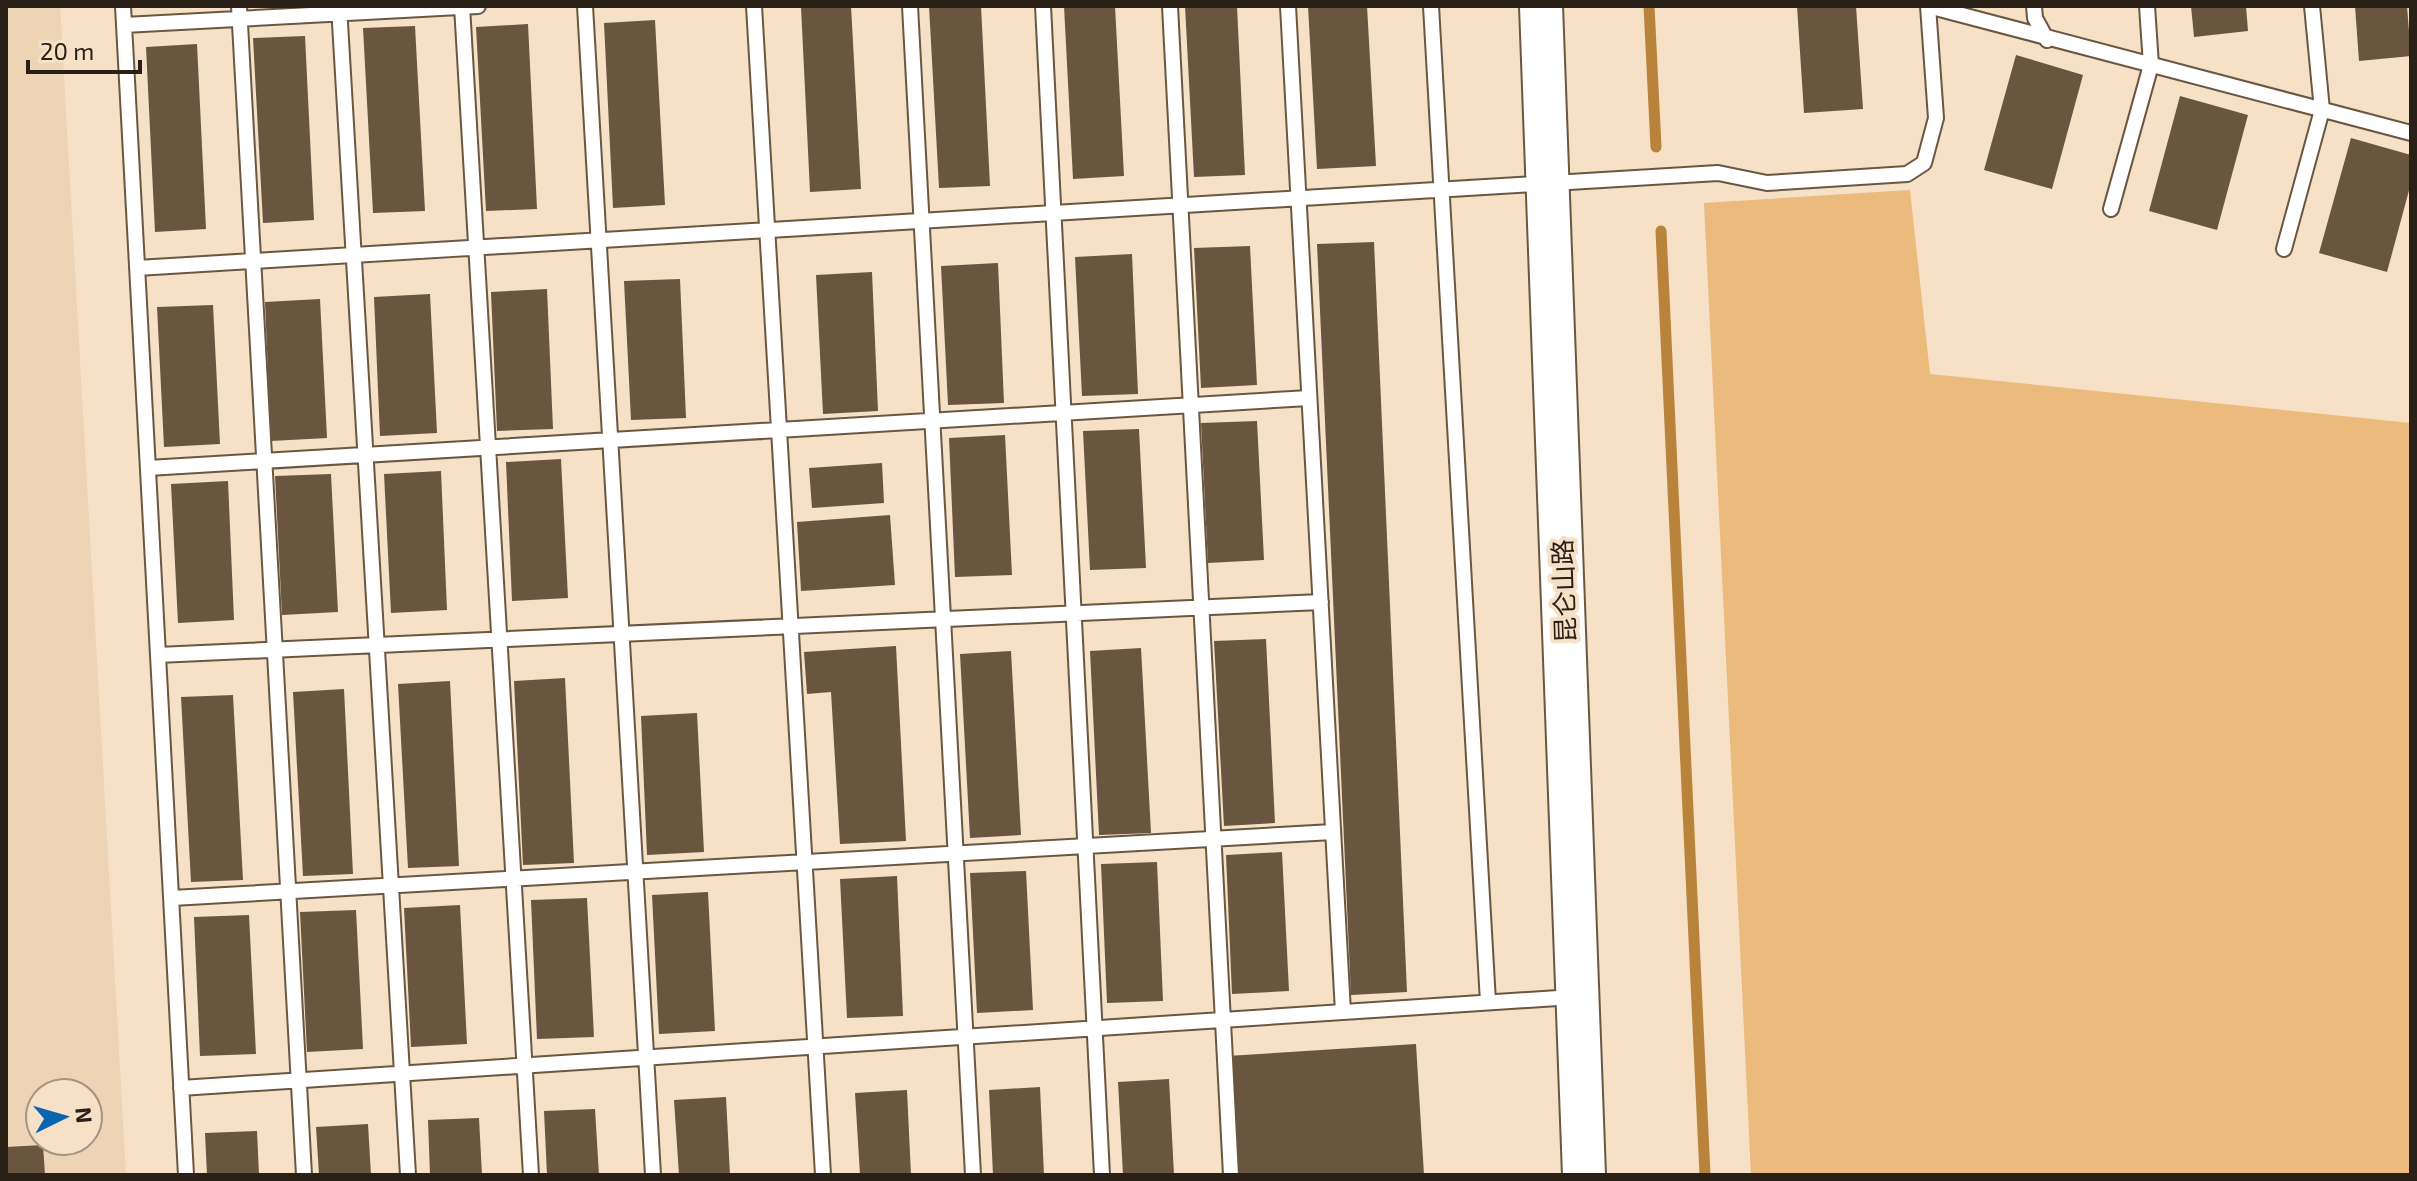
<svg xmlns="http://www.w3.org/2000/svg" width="2417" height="1181" font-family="'Exo 2','Noto Sans SC',sans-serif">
	<rect width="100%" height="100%" fill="#f6e0c6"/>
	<!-- built -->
	<path fill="#eed3b4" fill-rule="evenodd" d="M6 6H60L126 1175H6ZM40 1093H88V1141H40Z"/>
	<!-- green -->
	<path fill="#ebba7d" d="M1910 190 1930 374 2411 423V1175H1751L1704 203Z"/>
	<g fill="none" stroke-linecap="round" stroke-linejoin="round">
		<!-- stream -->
		<path stroke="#b9833b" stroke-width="11" d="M1649 6 1656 147
			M1661 231 1705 1175"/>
	</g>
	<!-- building -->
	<path fill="#68563f" d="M851 6 861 189 810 192 801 7Z
		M929 6H981L990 186 939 188Z
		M1064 6H1115L1124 176 1073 179Z
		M1185 6H1237L1245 175 1194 177Z
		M1308 6H1367L1376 166 1317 169Z
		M1797 6H1856L1863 109 1804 113Z
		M2191 6H2246L2248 31 2194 37Z
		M2355 6H2407L2411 56 2359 61Z
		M655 20 665 205 613 208 604 23Z
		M528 24 537 209 486 211 476 27Z
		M415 26 425 211 373 213 363 28Z
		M305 36 314 220 263 223 253 38Z
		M197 44 206 229 155 232 146 47Z
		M2016 55 2083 75 2052 189 1984 170Z
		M2180 96 2248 115 2217 230 2149 211Z
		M2351 138 2411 155V183L2387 272 2319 253Z
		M1374 242 1407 992 1351 995 1317 244Z
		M1250 246 1257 385 1201 388 1194 248Z
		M1132 254 1138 394 1082 396 1075 257Z
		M998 263 1004 403 948 405 941 266Z
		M872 272 878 411 823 414 816 275Z
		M680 279 686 418 631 420 624 281Z
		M547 289 553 429 497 431 491 292Z
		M430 294 437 433 380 436 374 297Z
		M320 299 327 438 271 441 265 302Z
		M213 305 220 444 164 447 157 307Z
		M1257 421 1264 560 1208 563 1201 423Z
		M1139 429 1146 568 1090 570 1083 431Z
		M1005 435 1012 575 955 577 949 438Z
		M561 459 568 598 512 601 506 462Z
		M882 463 884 503 812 508 809 468Z
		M441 471 447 610 391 613 384 474Z
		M331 474 338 612 282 615 275 476Z
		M228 481 234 620 178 623 171 484Z
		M890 515 895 585 801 591 797 522Z
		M1266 639 1275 823 1224 826 1214 641Z
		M896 646 906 841 840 844 831 692 807 694 804 652Z
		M1141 648 1151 833 1099 835 1090 651Z
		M1011 651 1021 835 970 838 960 654Z
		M565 678 574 863 523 865 514 681Z
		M450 681 459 866 408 868 398 684Z
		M344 689 353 874 303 876 293 692Z
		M233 695 243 880 191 882 181 697Z
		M697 713 704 852 647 855 641 716Z
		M1282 852 1289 991 1232 994 1226 855Z
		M1157 862 1163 1001 1107 1003 1101 864Z
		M1026 871 1033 1010 977 1013 970 873Z
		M897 876 903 1016 847 1018 840 879Z
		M708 892 715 1031 659 1034 652 895Z
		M587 898 594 1037 537 1039 531 900Z
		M460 905 467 1044 411 1047 404 908Z
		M356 910 363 1049 307 1052 300 912Z
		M249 915 256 1054 200 1056 194 917Z
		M1416 1044 1424 1175H1233L1227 1056Z
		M1169 1079 1174 1175H1123L1118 1082Z
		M1040 1087 1044 1175H993L989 1090Z
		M907 1090 911 1175H860L855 1093Z
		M726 1097 730 1175H679L674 1100Z
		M595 1109 599 1175H547L544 1111Z
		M479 1118 482 1175H430L428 1120Z
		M368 1124 371 1175H319L316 1127Z
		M257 1131 259 1175H207L205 1133Z
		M43 1145 45 1175H6V1147Z"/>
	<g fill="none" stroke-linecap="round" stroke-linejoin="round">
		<defs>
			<path id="lane" d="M123 6 186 1175
				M239 6 304 1175
				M339 6 408 1175
				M462 6 531 1175
				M585 6 653 1175
				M754 6 823 1175
				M910 6 973 1175
				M1043 6 1102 1175
				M1170 6 1231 1175
				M1288 6 1343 1012
				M1431 6 1488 1002
				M2034 6 2035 18 2047 40
				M124 25 478 6
				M2111 209 2151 65 2147 6
				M2284 249 2322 110 2312 6
				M137 268 1718 173 1767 183 1907 174 1924 163 1936 118 1928 6 2411 133
				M148 468 1309 398
				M158 655 1321 602
				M172 898 1333 832
				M181 1088 1573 997"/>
			<path id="secondary" d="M1541 6 1584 1175"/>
		</defs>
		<!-- lane casing -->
		<use href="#lane" stroke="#6a5741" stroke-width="18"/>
		<!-- secondary casing -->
		<use href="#secondary" stroke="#6a5741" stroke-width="46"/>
		<!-- lane -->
		<use href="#lane" stroke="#fff" stroke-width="14"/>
		<!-- secondary -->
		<use href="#secondary" stroke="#fff" stroke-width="42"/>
	</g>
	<g text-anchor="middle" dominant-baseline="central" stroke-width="8" stroke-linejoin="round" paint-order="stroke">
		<!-- street labels -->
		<g font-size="26" fill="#292117" stroke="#f6e0c6">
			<text transform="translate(1563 591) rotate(-92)">昆仑山路</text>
		</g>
	</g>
	<!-- border -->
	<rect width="2417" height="1181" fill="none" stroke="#292117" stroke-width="16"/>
	<!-- north arrow -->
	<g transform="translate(64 1117) rotate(85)"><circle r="38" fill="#f6e0c6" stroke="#a49480" stroke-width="2"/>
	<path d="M0-6L14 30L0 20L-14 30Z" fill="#0a64b1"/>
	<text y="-12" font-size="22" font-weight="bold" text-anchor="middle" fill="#292117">N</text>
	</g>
	<!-- scale -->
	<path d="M28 60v12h112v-12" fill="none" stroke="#292117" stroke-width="4"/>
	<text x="40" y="60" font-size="24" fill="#292117" stroke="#f6e0c6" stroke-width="6" paint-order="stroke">20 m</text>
</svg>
